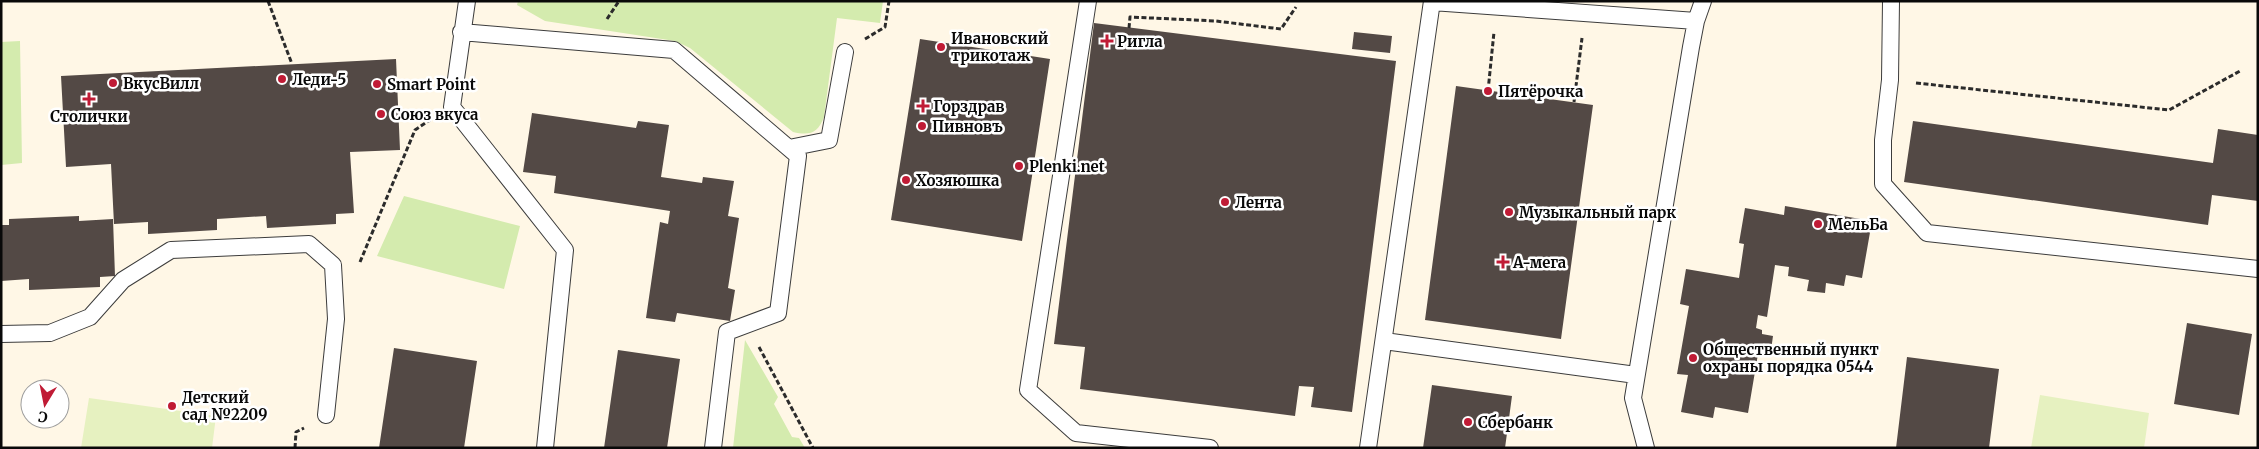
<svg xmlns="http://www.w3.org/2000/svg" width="2259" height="449" font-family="Merriweather,serif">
	<rect width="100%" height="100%" fill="#fff7e6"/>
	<!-- green -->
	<path fill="#d4ebae" d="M518 1H883L880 23 837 18 824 117C818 133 810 136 793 132L690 48 675 41 545 21 517 5Z
		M20 41 22 163 1 165V42Z
		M404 196 520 226 504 289 377 256Z
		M745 340 778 397 774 404 792 437 799 438 805 448H733Z"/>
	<!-- pitch -->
	<path fill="#e6f1c0" d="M2040 395 2149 413 2144 448H2031Z
		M89 398 216 416 212 448H81Z"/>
	<!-- building -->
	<path fill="#534945" d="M1094 23 1396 61 1352 412 1311 407 1314 387 1299 386 1295 416 1080 389 1085 347 1054 344Z
		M1354 32 1392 36 1390 53 1352 49Z
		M920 39 1050 59 1022 241 891 220Z
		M396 59 400 150 350 152 354 213 336 214V224L267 228 266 216 217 219V230L148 234V222L114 224 111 164 66 167 61 76Z
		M1456 86 1593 105 1561 339 1425 320Z
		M532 113 636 128 638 121 669 125 661 177 702 183 703 177 734 181 728 216 739 218 728 288 735 290 730 321 677 313 675 322 646 318 660 222 668 224 670 211 554 193 556 176 523 172Z
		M1913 121 2213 163 2218 129 2258 135V201L2212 195 2208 225 1904 182Z
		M1785 206 1872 221 1862 278 1846 275 1844 286 1826 283 1825 293 1807 291 1809 280 1788 276 1789 267 1775 265 1767 317 1758 315 1756 328 1762 330V334L1773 336 1771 350 1759 348 1748 413 1715 407 1713 418 1681 412 1688 375 1677 374 1689 306 1680 304 1686 269 1739 278 1744 244 1739 243 1745 208 1784 215Z
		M79 216V221L113 219 115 276 100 277V287L29 290V279L1 281V225H9V219Z
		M2187 323 2252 334 2239 415 2174 404Z
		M394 348 477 361 464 448H379Z
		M618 350 680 359 667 448H604Z
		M1907 357 1999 369 1989 448H1896Z
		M1432 385 1512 396 1505 448H1423Z"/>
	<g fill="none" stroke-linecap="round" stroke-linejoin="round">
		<defs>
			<path id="service" d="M467 1 452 107 565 250 545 448
				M1088 1 1028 390 1076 433 1210 448
				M1891 1 1890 80 1883 140V184L1927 233 2258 269
				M1432 2 1696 21
				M461 32 674 50 798 156 778 313 727 332 713 448
				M789 148 829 140 845 52
				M1 334 50 333 90 317 123 280 171 250 309 244 333 265 336 319 326 415
				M1384 341 1636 375
				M1368 448 1432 1
				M1646 448 1633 398 1691 47 1696 21 1703 1"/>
		</defs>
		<!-- service casing -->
		<use href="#service" stroke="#3c3c3c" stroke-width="18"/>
		<!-- path -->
		<path stroke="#2b2b2b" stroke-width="3" stroke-dasharray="5 2.5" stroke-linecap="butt" d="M268 1 292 64
			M607 19 619 1
			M1129 28 1130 17 1216 21 1281 29 1296 7
			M865 39 885 27 889 1
			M1916 83 2169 110 2240 71
			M1488 91 1494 32
			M1574 102 1582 38
			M360 262 415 130 430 120
			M759 347 813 448
			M295 448 296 432 304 428"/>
		<!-- service -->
		<use href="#service" stroke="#fff" stroke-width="16"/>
	</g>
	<!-- markers -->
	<g fill="#c01b35" stroke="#fff" stroke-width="2">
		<path d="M1104.5 33.5h5v5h5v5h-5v5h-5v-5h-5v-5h5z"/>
		<circle cx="941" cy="47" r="5"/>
		<circle cx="282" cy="79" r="5"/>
		<circle cx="113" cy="83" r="5"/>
		<circle cx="377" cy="84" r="5"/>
		<circle cx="1488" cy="91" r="5"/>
		<path d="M86.5 91.5h5v5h5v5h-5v5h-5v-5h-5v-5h5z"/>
		<path d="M920.5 98.5h5v5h5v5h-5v5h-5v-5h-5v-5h5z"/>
		<circle cx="381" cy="114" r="5"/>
		<circle cx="922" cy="126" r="5"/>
		<circle cx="1019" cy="166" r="5"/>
		<circle cx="906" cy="180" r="5"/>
		<circle cx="1225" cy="202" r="5"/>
		<circle cx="1509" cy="212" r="5"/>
		<circle cx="1818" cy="224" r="5"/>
		<path d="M1500.5 254.5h5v5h5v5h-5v5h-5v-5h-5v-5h5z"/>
		<circle cx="1693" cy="358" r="5"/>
		<circle cx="172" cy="406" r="5"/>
		<circle cx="1468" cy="422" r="5"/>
	</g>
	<g text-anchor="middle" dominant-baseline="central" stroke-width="5" stroke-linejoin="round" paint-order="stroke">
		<!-- poi labels -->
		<g font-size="15" font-weight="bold" fill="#090909" stroke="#fff" text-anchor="start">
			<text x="951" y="38">Ивановский<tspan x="951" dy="17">трикотаж</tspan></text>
			<text x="1117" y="41">Ригла</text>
			<text x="292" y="79">Леди-5</text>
			<text x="123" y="83">ВкусВилл</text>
			<text x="387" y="84">Smart Point</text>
			<text x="1498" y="91">Пятёрочка</text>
			<text x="933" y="106">Горздрав</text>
			<text x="391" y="114">Союз вкуса</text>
			<text x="89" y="116" text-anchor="middle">Столички</text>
			<text x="932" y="126">Пивновъ</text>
			<text x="1029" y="166">Plenki.net</text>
			<text x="916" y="180">Хозяюшка</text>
			<text x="1235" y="202">Лента</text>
			<text x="1519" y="212">Музыкальный парк</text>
			<text x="1828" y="224">МельБа</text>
			<text x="1513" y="262">А-мега</text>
			<text x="1703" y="349">Общественный пункт<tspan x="1703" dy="17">охраны порядка 0544</tspan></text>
			<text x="182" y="397">Детский<tspan x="182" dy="17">сад №2209</tspan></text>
			<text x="1478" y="422">Сбербанк</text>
		</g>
	</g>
	<!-- border -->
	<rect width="2259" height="449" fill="none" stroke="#090909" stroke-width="5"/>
	<!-- north arrow -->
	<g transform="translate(45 404) rotate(190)"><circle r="24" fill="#ffffff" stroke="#9d9d9d"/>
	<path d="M0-4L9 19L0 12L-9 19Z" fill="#c01b35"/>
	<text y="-8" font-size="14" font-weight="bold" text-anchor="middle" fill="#090909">С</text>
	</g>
</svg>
